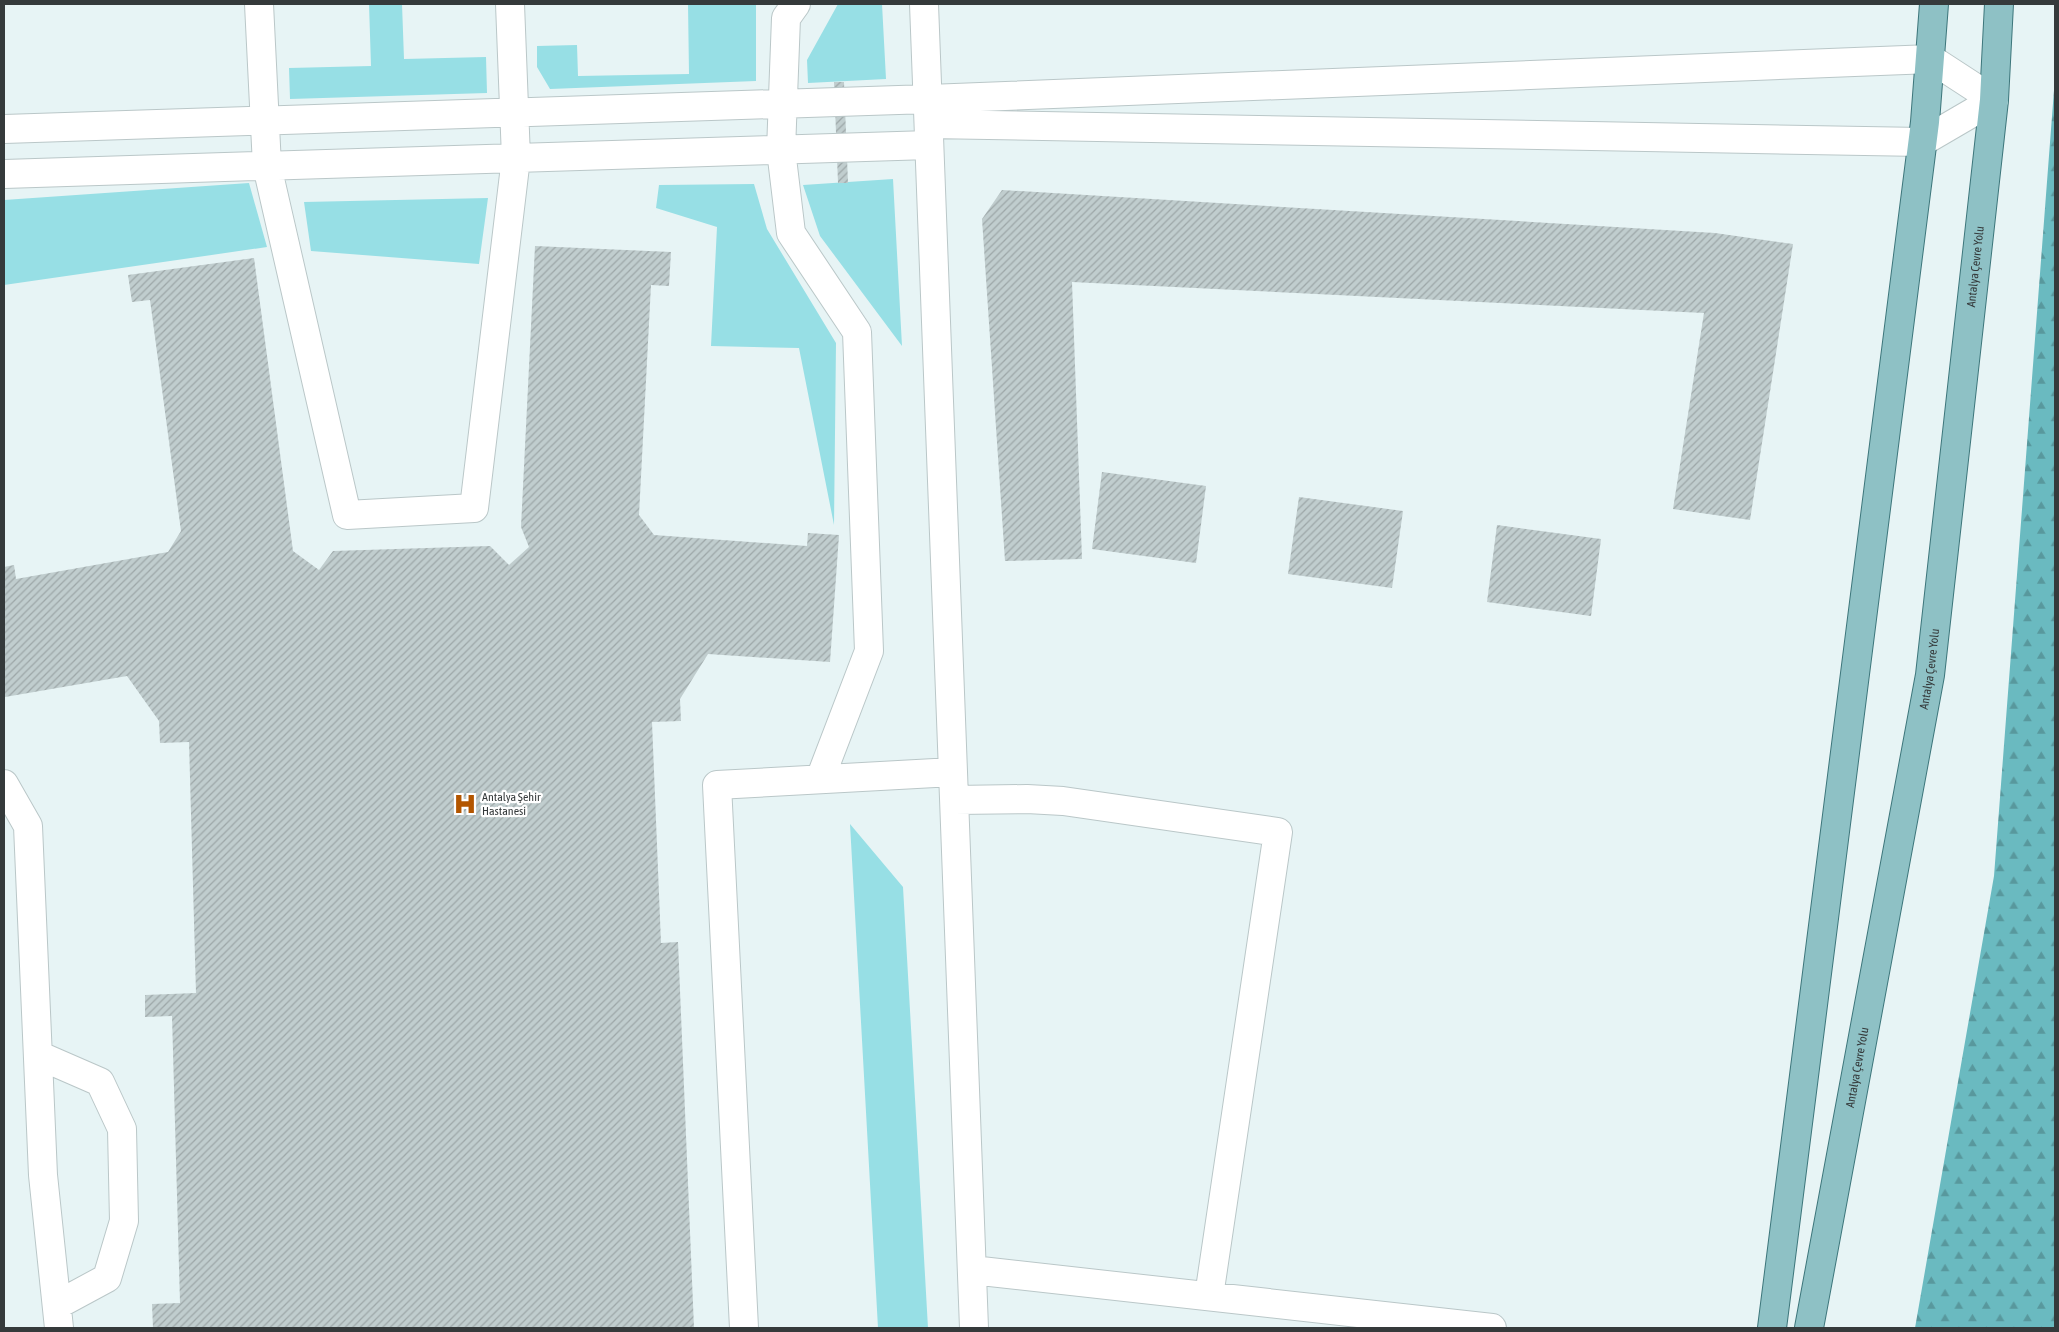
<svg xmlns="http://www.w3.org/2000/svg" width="2059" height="1332" font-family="'Asap Condensed',sans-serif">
	<defs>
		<pattern id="forest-firs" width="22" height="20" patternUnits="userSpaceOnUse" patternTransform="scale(1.25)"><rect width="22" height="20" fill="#6abac0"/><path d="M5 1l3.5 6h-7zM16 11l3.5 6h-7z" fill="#58989d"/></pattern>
		<pattern id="building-hatch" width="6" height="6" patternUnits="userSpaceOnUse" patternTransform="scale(1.25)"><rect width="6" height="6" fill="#c0cdce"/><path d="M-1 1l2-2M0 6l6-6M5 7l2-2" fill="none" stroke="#9da7a8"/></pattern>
	</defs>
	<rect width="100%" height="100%" fill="#e7f4f5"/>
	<!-- green -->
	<path fill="#97dfe5" d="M369 4H402L404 59 486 57 487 93 290 99 289 68 371 66Z
		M688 4H756V81L550 89 537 67V46L577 45 578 76 689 74Z
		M838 4H882L886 79 808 83 807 60Z
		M893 179 902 346 820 236 803 185Z
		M249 183 267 247 4 285V200Z
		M754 184 767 229 836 343 834 525 799 348 711 346 717 227 656 208 659 185Z
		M488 198 479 264 311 251 304 202Z
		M850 824 903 887 928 1328H878Z"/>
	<!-- forest -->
	<path fill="url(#forest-firs)" d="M2055 77V1328H1915L1994 876Z"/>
	<!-- building -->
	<path fill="url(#building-hatch)" d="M834 82H844L848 183H838Z
		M1002 190 1715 233 1793 244 1750 520 1673 509 1704 313 1072 282 1082 559 1005 561 982 219Z
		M535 246 671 252 669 286 651 285 639 515 654 535 807 546 808 533 839 535 830 662 708 654 680 699 681 721 652 722 661 943 678 942 694 1328H153L152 1304 180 1303 172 1016 145 1017V995L196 993 189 742 160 743 159 721 127 676 5 697 4 567 14 565 16 579 168 552 181 531 150 300 132 302 128 275 254 258 293 551 319 570 333 551 490 546 509 565 529 547 521 527Z
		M1102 472 1206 486 1196 563 1092 549Z
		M1299 497 1403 511 1392 588 1288 574Z
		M1497 525 1601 539 1591 616 1487 602Z"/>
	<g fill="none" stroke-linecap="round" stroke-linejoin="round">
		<defs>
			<path id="minor" d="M259 4 267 166 347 515 474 508 516 158 510 4
				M796 4 786 18 781 150 791 233 857 332 869 651 820 779
				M924 4 974 1328
				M4 129 929 99 1931 59 1994 100 1922 142 929 124
				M4 174 929 145
				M4 784 28 826 43 1175 59 1328
				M955 800 1027 799 1063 801 1278 832 1209 1296
				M38 1055 100 1082 122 1129 124 1221 107 1278 57 1305
				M972 1270 1492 1328
				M744 1328 717 785 953 772"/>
			<g id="major">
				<path d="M1772 1328 1925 122 1934 4"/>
				<path id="s1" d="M1809 1328 1930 675 1994 100 1999 4"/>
			</g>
		</defs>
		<!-- minor casing -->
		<use href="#minor" stroke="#bac7c8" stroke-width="30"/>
		<!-- major casing -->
		<use href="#major" stroke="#3d767b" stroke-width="30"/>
		<!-- minor -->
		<use href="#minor" stroke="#fff" stroke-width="28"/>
		<!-- major -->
		<use href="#major" stroke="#8ec1c5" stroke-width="28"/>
	</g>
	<!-- icons -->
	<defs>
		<symbol id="hospital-bare" viewBox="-9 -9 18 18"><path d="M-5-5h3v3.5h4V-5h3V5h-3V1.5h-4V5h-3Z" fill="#b35600" stroke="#fff" stroke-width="2.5" paint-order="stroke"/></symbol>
	</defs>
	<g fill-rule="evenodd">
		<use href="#hospital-bare" x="449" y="788" width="32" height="32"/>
	</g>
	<g text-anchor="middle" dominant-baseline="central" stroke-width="4.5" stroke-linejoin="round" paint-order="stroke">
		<!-- street labels -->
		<g font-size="12" fill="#353a3b" stroke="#fff">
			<text stroke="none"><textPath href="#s1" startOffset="1075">Antalya Çevre Yolu</textPath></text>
			<text stroke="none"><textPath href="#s1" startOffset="670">Antalya Çevre Yolu</textPath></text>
			<text stroke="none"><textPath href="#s1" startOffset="265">Antalya Çevre Yolu</textPath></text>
		</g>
		<!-- poi labels -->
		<g font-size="12" fill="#353a3b" stroke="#fff" text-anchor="start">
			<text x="482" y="797">Antalya Şehir<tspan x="482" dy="14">Hastanesi</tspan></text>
		</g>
	</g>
	<!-- border -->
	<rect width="2059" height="1332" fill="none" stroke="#353a3b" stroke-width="10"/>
</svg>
